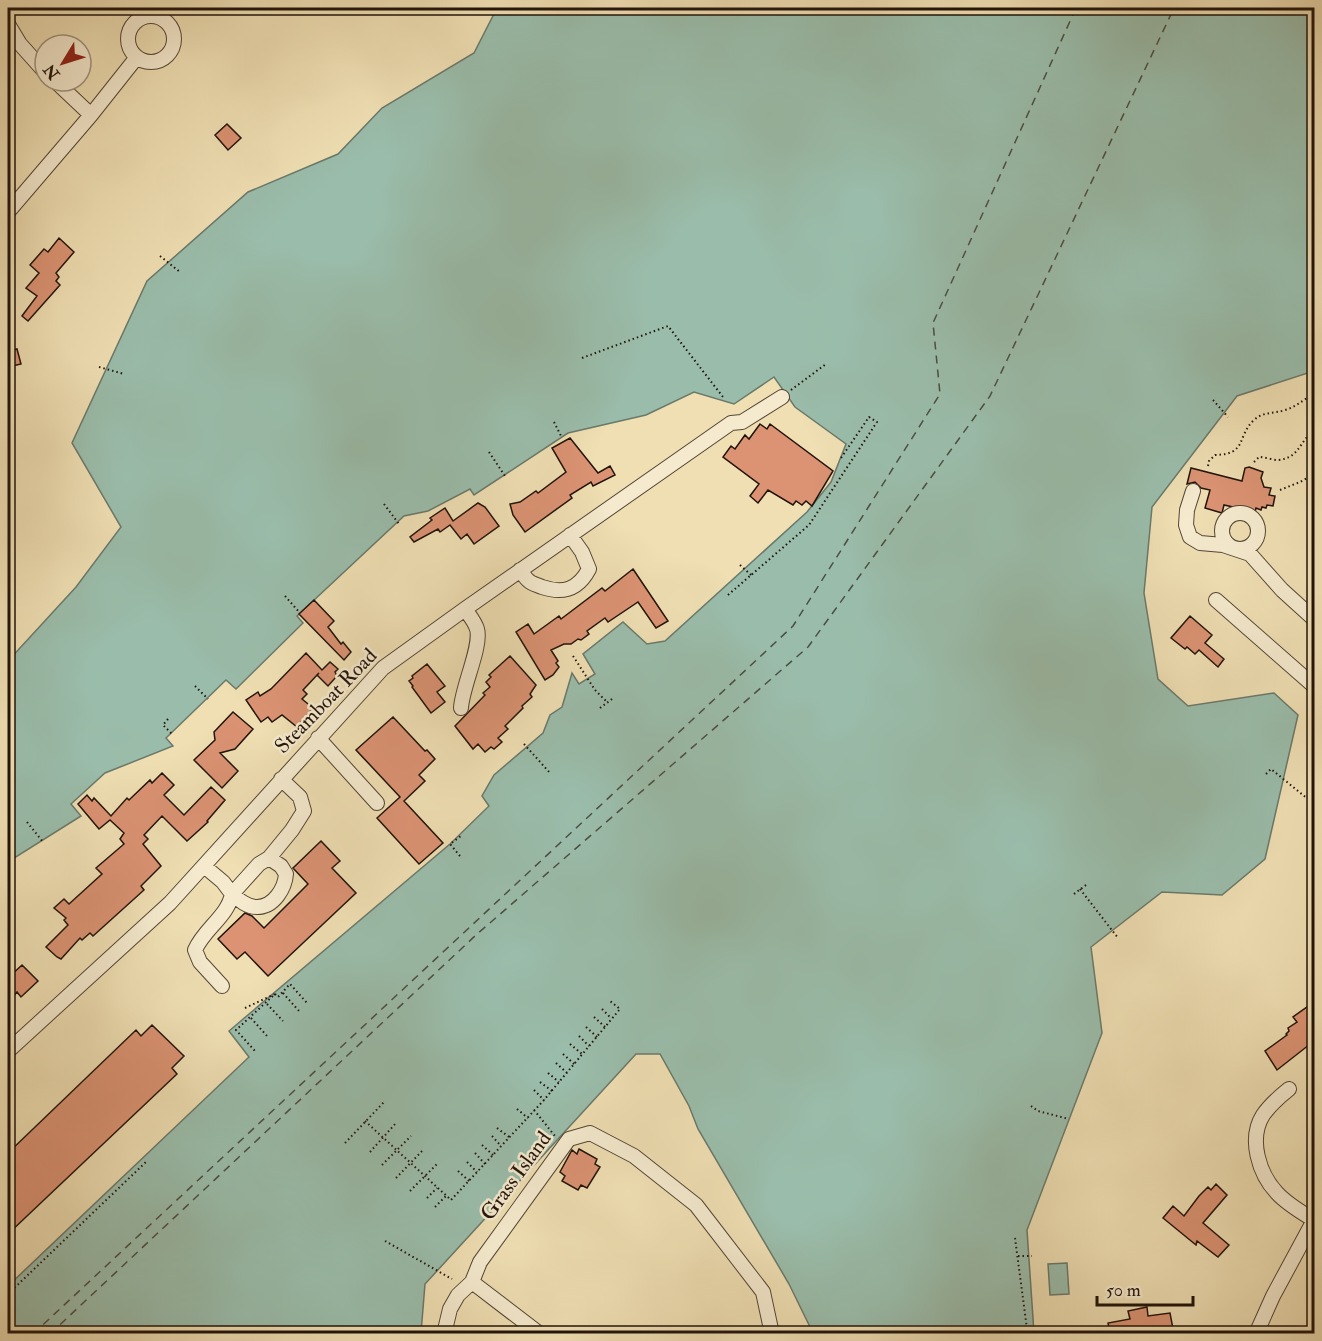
<svg xmlns="http://www.w3.org/2000/svg" width="1322" height="1341" font-family="'IM FELL Double Pica',serif">
	<rect width="100%" height="100%" fill="#efdfb3"/>
	<filter id="stains"><feTurbulence type="fractalNoise" baseFrequency=".00333" numOctaves="4"/><feColorMatrix values="0 0 0 0 .2 0 0 0 0 .09 0 0 0 0 .02 0 0 0 .5 -.17"/></filter>
	<radialGradient id="worn" r=".72"><stop offset=".6" stop-color="#630" stop-opacity="0"/><stop offset="1" stop-color="#630" stop-opacity=".3"/></radialGradient>
	<!-- water -->
	<path fill="#9abdab" stroke="#6a796b" stroke-width="1.5" d="M497 8H1314V371L1237 396 1152 507 1144 593 1158 679 1188 706 1274 693 1298 715 1265 859 1222 895 1162 892 1091 947 1102 1033 1027 1230 1034 1333H813L789 1284 698 1129 689 1106 660 1054H636L425 1284 421 1333H8V1286L249 1057 229 1031 450 844 489 806 482 796 494 775 543 733 550 715 562 707 572 673 579 684 595 674 583 654 623 622 647 644 665 641 807 512 831 482 846 444 795 407 774 377 734 404 694 392 646 415 568 433 474 495 470 489 428 511 404 516 297 616 303 623 236 689 226 680 166 738 173 746 105 773 71 804 81 816 8 862V661L76 587 121 527 72 443 147 281 248 192 338 154 382 108 474 53Z
		M1067 1263 1069 1294 1050 1295 1048 1264Z"/>
	<g fill="none" stroke-linecap="round" stroke-linejoin="round">
		<!-- ferry -->
		<path stroke="#4b4e43" stroke-width="1.5" stroke-dasharray="8 6" stroke-linecap="butt" d="M33 1334 793 626 940 394 933 323 1076 8
			M50 1334 476 935 808 647 990 396 1174 8"/>
	</g>
	<!-- building -->
	<path fill="#db9373" stroke="#21130b" stroke-width="1.5" d="M227 124 241 138 228 150 215 135Z
		M59 238 74 252 56 273 59 277 56 281 60 285 28 321 22 316 37 296 26 288 39 273 30 265 44 249 48 252Z
		M17 349 21 364 8 367V351Z
		M760 424 767 429 770 424 833 471 812 506 806 501 802 505 796 501 793 505 768 490 758 503 750 496 759 484 723 457 731 446 735 449 745 435 749 439Z
		M570 438 598 473 610 466 615 475 593 486 591 482 570 495 572 498 525 532 513 515 510 504 520 502 536 491 538 493 566 472 552 448Z
		M1249 467 1263 472 1261 478 1264 487 1271 488 1269 495 1275 496 1273 506 1267 505 1266 508 1262 507 1261 510 1256 508 1255 512 1224 505 1222 513 1205 508 1210 490 1201 488 1195 482 1187 484 1191 468 1242 481 1245 468Z
		M478 503 485 507 499 526 474 544 467 534 461 539 450 525 440 532 438 529 414 542 410 537 432 520 430 518 445 508 453 521Z
		M633 569 668 621 656 628 638 602 608 622 605 618 587 631 589 634 581 640 578 639 571 644H564L551 650 558 661 556 663 559 667 553 675 545 680 516 632 528 624 534 634 559 616 561 619 602 588 605 591Z
		M314 600 334 621 328 627 341 644 343 642 351 652 344 660 299 614Z
		M1190 616 1212 635 1205 643 1224 659 1218 667 1199 650 1195 654 1187 647 1185 649 1171 638Z
		M306 653 322 670 330 662 338 669 335 672 337 676 328 686 317 675 319 673 303 690 307 694 302 699 313 708 297 727 282 715 272 722 268 717 261 722 246 700 258 692 260 696 271 689Z
		M510 656 536 685 530 694 532 697 522 706 523 708 505 726 508 729 498 738 502 742 494 749 491 747 485 752 478 744 473 749 455 726 485 695 483 693 490 687 486 682 491 677 489 675Z
		M427 664 445 686 437 692 445 702 431 713 412 687 413 686 409 681 413 678 412 676Z
		M233 712 253 729 235 749 220 753 238 771 222 788 194 760 215 740 214 732Z
		M393 717 425 751 427 750 435 759 419 775 425 781 404 801 443 843 419 864 377 818 400 797 356 750Z
		M162 773 174 785 164 795 184 815 211 787 225 800 207 821 208 822 187 841 162 816 144 835 148 839 143 844 161 866 141 886 144 890 93 936 90 933 82 940 80 938 61 959 57 957 46 947 68 925 64 920 66 918 54 908 64 899 69 904 102 874 96 868 124 844 120 839 124 833 110 820 99 829 78 804 87 795 92 801 94 798 111 816 127 798 129 800 150 780 152 783Z
		M321 841 340 861 332 868 356 893 268 976 245 952 237 959 218 939 245 913 252 916 264 928 308 884 293 868Z
		M22 965 38 981 21 997 17 992 8 1003V978Z
		M1314 1002V1041L1277 1070 1265 1051 1287 1035 1286 1034 1289 1031 1288 1028 1297 1022 1293 1017Z
		M152 1025 184 1056 172 1068 177 1074 8 1234V1153L136 1030 141 1036Z
		M579 1149 597 1159 595 1164 600 1167 587 1188 581 1185 578 1190 562 1181 565 1176 560 1172 572 1150 577 1154Z
		M1216 1184 1227 1195 1203 1223 1229 1245 1218 1257 1197 1241 1196 1245 1163 1218 1173 1206 1184 1216 1199 1196 1208 1187 1211 1190Z
		M1147 1307 1148 1316 1170 1313 1174 1334H1110L1108 1323 1130 1319 1128 1311Z"/>
	<g fill="none" stroke-linecap="round" stroke-linejoin="round">
		<defs>
			<path id="minor" d="M128 39a23 23 0 1 1 46 0a23 23 0 1 1-46 0Z
				M8 24 20 44 45 72
				M55 81 91 115
				M8 212 91 115 137 57
				M1193 491 1187 510 1186 525 1190 537 1200 543 1223 545 1250 554 1282 590 1314 619
				M1222 531a18 18 0 1 1 36 0a18 18 0 1 1-36 0Z
				M520 570C523 574 526 579 529 581 532 584 538 585 542 587 563 594 578 590 589 569L582 552 570 535
				M1216 600 1314 686
				M461 708C462 687 482 646 477 629 475 622 469 615 465 609
				M318 738 377 803
				M269 858 281 866 286 874C285 888 274 907 257 907 247 907 239 900 232 894L259 864Z
				M269 858 292 830 304 811 300 797 281 779
				M204 866 223 882 232 894C228 916 204 929 195 950L200 962 222 986
				M8 1051 170 903 383 668 465 609 731 423 742 422 782 397
				M1289 1089C1279 1097 1270 1105 1263 1115 1248 1139 1259 1174 1277 1193 1287 1204 1301 1212 1314 1220
				M472 1282 540 1334
				M444 1334 450 1309 458 1295 472 1282 480 1262 569 1139 590 1133 634 1156 696 1205 763 1292 772 1334
				M1256 1334 1273 1296 1314 1220"/>
		</defs>
		<!-- minor casing -->
		<use href="#minor" stroke="#544635" stroke-width="16"/>
		<!-- path -->
		<path stroke="#21130b" stroke-width="2" stroke-dasharray="1.5 3" stroke-linecap="butt" d="M160 256 180 272
			M582 358 668 326 723 397
			M99 367 124 374
			M791 390 826 364
			M1213 400 1228 417
			M554 422 562 438
			M489 452 505 476
			M1254 462 1259 457C1265 457 1272 460 1278 460 1300 458 1299 441 1314 431
			M1208 466 1209 461 1215 455C1248 454 1236 437 1254 420 1264 411 1274 414 1285 410 1296 407 1304 399 1314 394
			M1280 490 1300 482 1314 474
			M384 504 399 524
			M740 565 751 575
			M728 595 809 525 877 422 869 417 841 458
			M285 596 300 613
			M573 656 595 690 607 702
			M195 686 208 699
			M600 708 612 699
			M168 719 163 725 172 734
			M524 744 550 773
			M1266 774 1271 769 1314 804
			M27 822 43 842
			M460 856 450 844 461 836
			M1080 889 1118 938
			M1074 894 1086 885
			M283 993 299 1011
			M275 994 278 997 290 984 307 1003
			M267 1004 283 1021
			M245 1008 275 994 236 1030 255 1051
			M602 1009 611 1018
			M594 1017 605 1027
			M251 1018 267 1036
			M586 1027 597 1037
			M579 1036 589 1046
			M570 1044 582 1054
			M563 1054 574 1064
			M556 1063 567 1073
			M548 1073 559 1082
			M540 1082 552 1091
			M534 1090 544 1100
			M1031 1106 1038 1111 1069 1119
			M517 1109 528 1118
			M534 1110 555 1136
			M365 1121 451 1200 544 1100 620 1009 610 1001
			M497 1128 509 1137
			M492 1136 501 1146
			M345 1143 385 1101
			M482 1145 493 1155
			M370 1152 396 1123
			M475 1153 485 1164
			M467 1162 477 1172
			M382 1165 411 1136
			M458 1171 469 1181
			M396 1178 424 1149
			M410 1191 438 1163
			M427 1198 437 1188
			M435 1207 446 1196
			M1015 1238 1027 1329
			M385 1241 452 1279
			M1018 1256H1032
			M8 1294 147 1161"/>
		<!-- minor -->
		<use href="#minor" stroke="#f5eace" stroke-width="14"/>
	</g>
	<g text-anchor="middle" dominant-baseline="central" stroke-width="5" stroke-linejoin="round" paint-order="stroke">
		<!-- street labels -->
		<g font-size="21" fill="#21130b" stroke="#f5eace">
			<text transform="translate(326 701) rotate(-46)">Steamboat Road</text>
			<text transform="translate(516 1176) rotate(-54)">Grass Island</text>
		</g>
	</g>
	<!-- margin -->
	<rect width="1322" height="1341" fill="none" stroke="#efdfb3" stroke-width="30"/>
	<rect x="9" y="9" width="1304" height="1323" fill="none" stroke="#21130b" stroke-width="3"/>
	<rect x="15" y="15" width="1292" height="1311" fill="none" stroke="#21130b" stroke-width="1.5"/>
	<!-- north arrow -->
	<g transform="translate(63 63) rotate(232)"><circle r="28" fill="#f5eace" stroke="#a09480" stroke-width="1.5"/>
	<path d="M0-4.5L10 22L0 15L-10 22Z" fill="#8f2418"/>
	<text y="-9" font-size="16" font-weight="bold" text-anchor="middle" fill="#21130b">N</text>
	</g>
	<!-- scale -->
	<path d="M1097 1296v9h96v-9" fill="none" stroke="#21130b" stroke-width="3"/>
	<text x="1106" y="1296" font-size="18" fill="#21130b" stroke="#f5eace" stroke-width="4.5" paint-order="stroke">50 m</text>
	<rect width="100%" height="100%" filter="url(#stains)"/>
	<rect width="100%" height="100%" fill="url(#worn)"/>
</svg>
